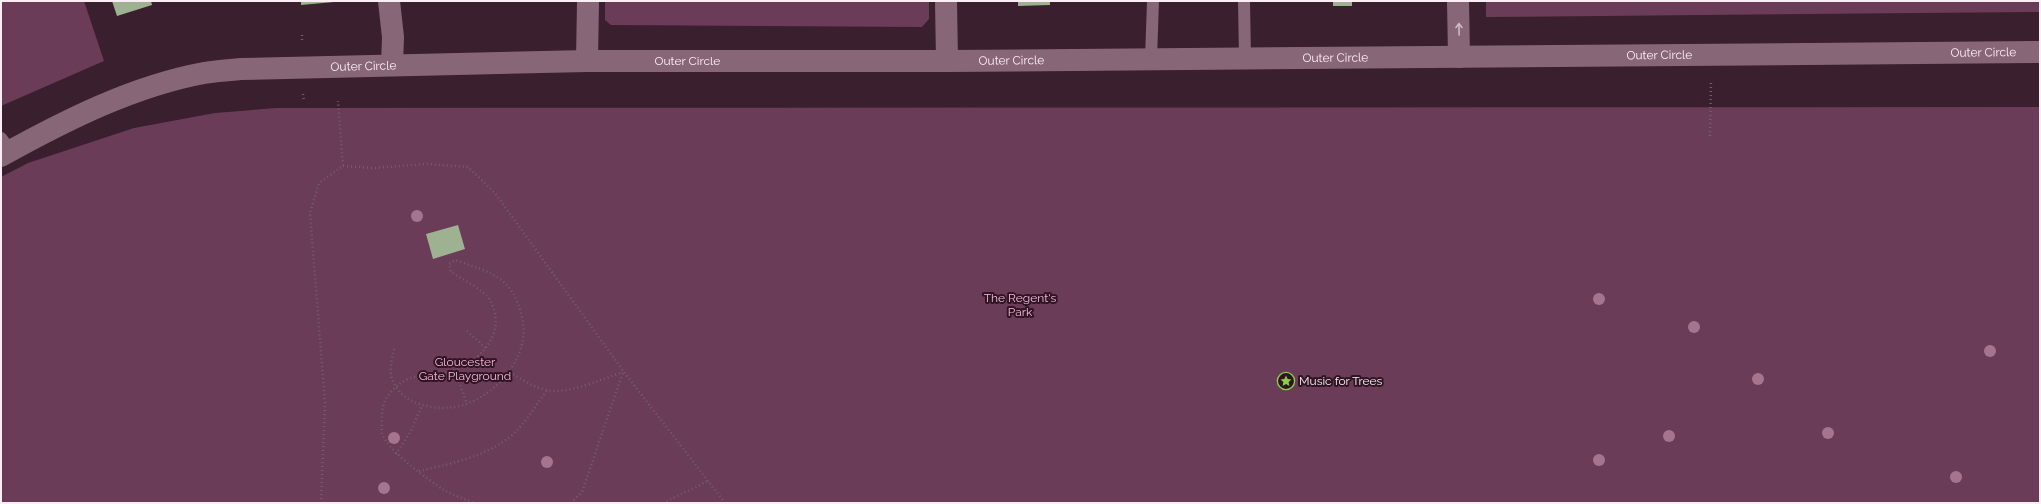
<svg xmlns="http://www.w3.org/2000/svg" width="2041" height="504" font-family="Raleway,sans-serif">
	<rect width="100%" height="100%" fill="#3a1f2e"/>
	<!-- green -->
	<path fill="#6a3c57" d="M1 1H84L104 61 1 106Z
		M605 1H929V19L922 27 611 25 605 20Z
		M1486 1H2040V12L1486 17Z
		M2040 107V503H1V177L28 163 134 128 215 113 276 108Z"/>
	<!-- building -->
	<path fill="#9eb191" d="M112 1H151L152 5 117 16Z
		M301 1H334V2L301 5Z
		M1018 1H1050V5L1018 6Z
		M1333 1H1352V6H1333Z
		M458 225 465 249 433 259 426 234Z"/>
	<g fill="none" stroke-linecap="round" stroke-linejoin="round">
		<!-- path -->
		<path stroke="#755e6b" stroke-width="2.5" stroke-dasharray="1 3" stroke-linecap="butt" d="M302 40V34
			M303 94 304 101
			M1710 136 1711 81
			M343 166 373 168 427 164 468 167 495 193 624 372 725 503
			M467 331 486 348
			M394 349C392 358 389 370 392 379 402 407 442 413 466 404 500 392 531 354 522 317 512 276 492 273 455 260L449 264 451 272C461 278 485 291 490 300 507 331 483 360 454 370 438 376 419 372 404 381 392 388 382 400 382 415 382 420 381 428 382 433 386 450 429 480 444 490 453 495 464 499 474 503
			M455 370 467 404
			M510 372C521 379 533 387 546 390 568 395 602 379 623 372
			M396 454 411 431 422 405
			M419 471C450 464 485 457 511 436 525 424 536 405 547 390
			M321 503 325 403 310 213 319 183 343 166 338 101
			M571 503 582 492 623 372
			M663 503 708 481"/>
		<!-- service -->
		<path stroke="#876678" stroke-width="12" d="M1244 1 1245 58
			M1151 59 1153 1
			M1 138 11 151"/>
		<!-- minor -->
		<g stroke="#876678" stroke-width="22">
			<path d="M389 1 393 37 392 65"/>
			<path d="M946 1 947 61"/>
			<path d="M1458 1 1459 57"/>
			<path d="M587 61 588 1"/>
			<path id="s1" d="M1 156C64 121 133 86 204 73 216 71 229 70 241 69L587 61H947L2040 52"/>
		</g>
	</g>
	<!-- trees -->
	<g fill="#a5748e">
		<circle cx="417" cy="216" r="6"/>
		<circle cx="1599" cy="299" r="6"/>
		<circle cx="1694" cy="327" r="6"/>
		<circle cx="1990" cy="351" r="6"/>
		<circle cx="1758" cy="379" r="6"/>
		<circle cx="1828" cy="433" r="6"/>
		<circle cx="1669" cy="436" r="6"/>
		<circle cx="394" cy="438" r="6"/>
		<circle cx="1599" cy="460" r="6"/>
		<circle cx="547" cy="462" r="6"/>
		<circle cx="1956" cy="477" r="6"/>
		<circle cx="384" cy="488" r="6"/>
	</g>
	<!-- one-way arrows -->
	<defs><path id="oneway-shaft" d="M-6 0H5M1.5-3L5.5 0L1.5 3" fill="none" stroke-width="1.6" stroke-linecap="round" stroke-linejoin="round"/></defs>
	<use stroke="#ceb8c4" href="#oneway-shaft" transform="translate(1459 29) rotate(-91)"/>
	<!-- icons -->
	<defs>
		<symbol id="sight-ring" viewBox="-11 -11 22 22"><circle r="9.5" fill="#2f1524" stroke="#89ce48" stroke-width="1.5"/><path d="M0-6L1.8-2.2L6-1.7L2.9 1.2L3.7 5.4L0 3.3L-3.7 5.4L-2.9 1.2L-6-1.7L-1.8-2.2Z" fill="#89ce48"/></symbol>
	</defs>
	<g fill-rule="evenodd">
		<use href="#sight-ring" x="1276" y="371" width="20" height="20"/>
	</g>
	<g text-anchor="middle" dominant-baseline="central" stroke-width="4" stroke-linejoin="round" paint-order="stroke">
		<!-- street labels -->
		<g font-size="12" fill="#fdeef6" stroke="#2f1524">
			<text stroke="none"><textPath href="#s1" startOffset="2000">Outer Circle</textPath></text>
			<text stroke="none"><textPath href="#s1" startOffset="1676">Outer Circle</textPath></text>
			<text stroke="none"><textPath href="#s1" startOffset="1352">Outer Circle</textPath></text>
			<text stroke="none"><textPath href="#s1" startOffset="1028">Outer Circle</textPath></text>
			<text stroke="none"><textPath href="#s1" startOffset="704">Outer Circle</textPath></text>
			<text stroke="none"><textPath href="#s1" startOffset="380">Outer Circle</textPath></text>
		</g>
		<!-- park labels -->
		<g font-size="12" fill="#fcb9dd" stroke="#2f1524">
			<text x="1020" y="298">The Regent's<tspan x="1020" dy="14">Park</tspan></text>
			<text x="465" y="362">Gloucester<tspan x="465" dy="14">Gate Playground</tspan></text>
		</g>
		<!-- poi labels -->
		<g font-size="12" fill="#fdeef6" stroke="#2f1524" text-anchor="start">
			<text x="1299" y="381">Music for Trees</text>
		</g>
	</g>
	<!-- border -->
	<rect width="2041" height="504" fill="none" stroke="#fdeef6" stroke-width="4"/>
</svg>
